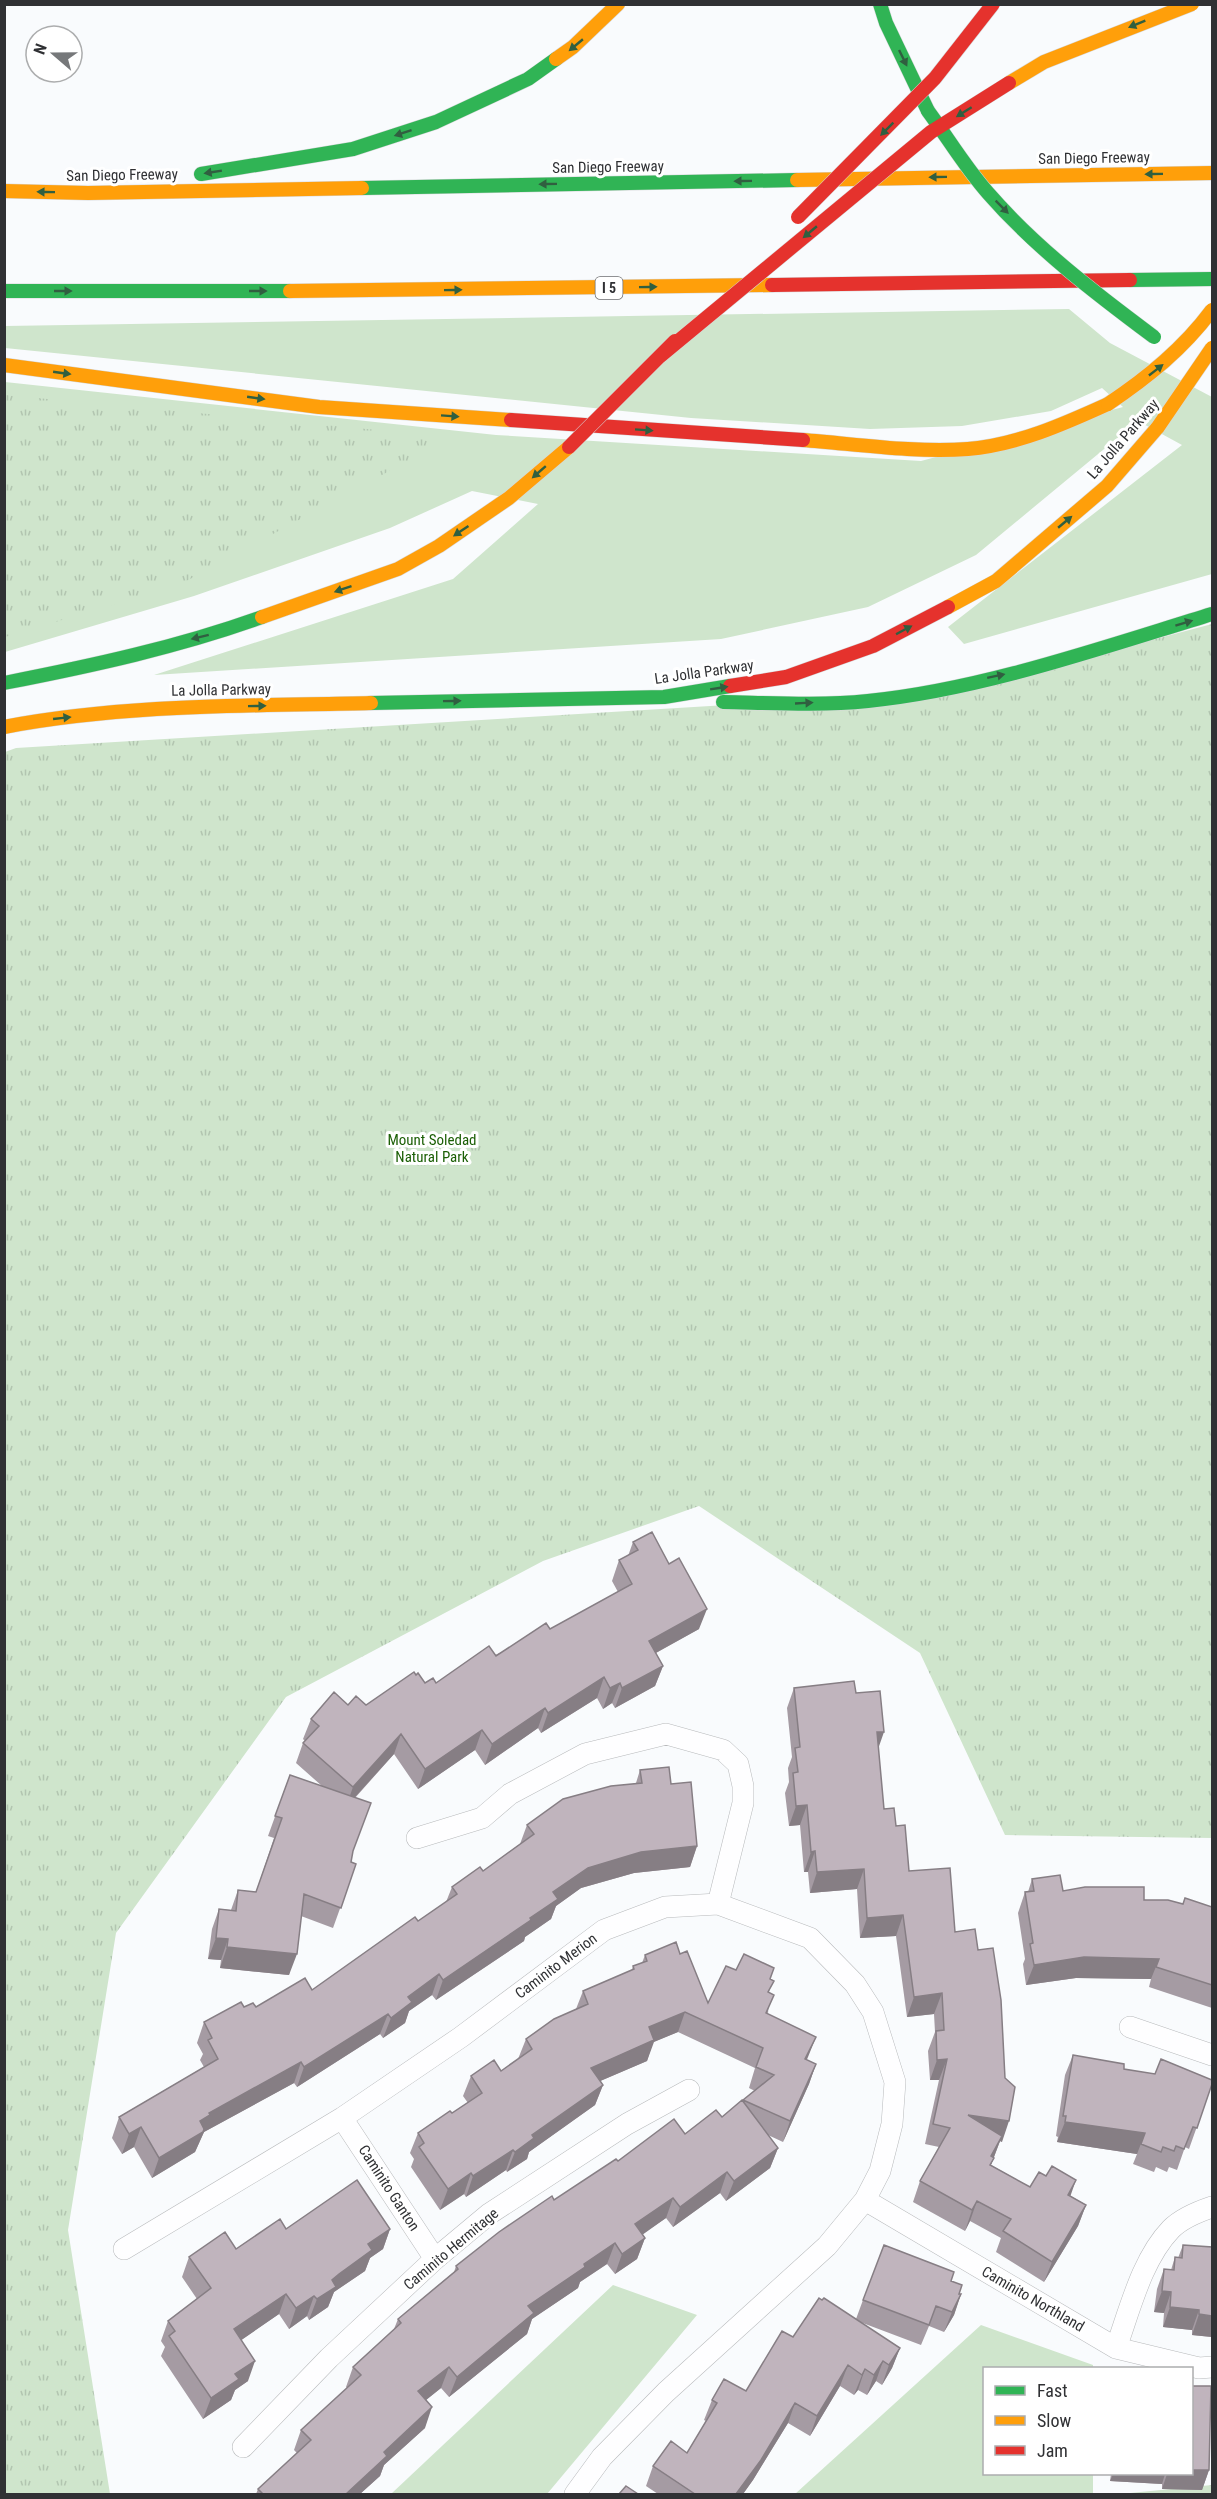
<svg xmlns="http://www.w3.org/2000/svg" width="1217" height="2499" font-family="'Roboto Condensed',sans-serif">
	<defs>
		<pattern id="park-tufts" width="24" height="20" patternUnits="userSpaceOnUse" patternTransform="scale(1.5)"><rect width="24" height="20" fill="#cfe5cc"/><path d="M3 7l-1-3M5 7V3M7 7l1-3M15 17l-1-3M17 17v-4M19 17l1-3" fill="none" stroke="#b2c5b0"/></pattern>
	</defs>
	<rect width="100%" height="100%" fill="#f9fbfd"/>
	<!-- green -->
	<path fill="#cfe5cc" d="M1069 309 1110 343 1212 397V574L964 644 948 627 1182 445 1138 421 976 555 868 607 721 639 154 675 453 579 538 504 472 491 390 528 194 596 5 652V382L496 435 921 461 1123 407 1102 388 1051 411 962 426 870 429 691 418 5 348V326Z
		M613 2285 697 2315 547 2494H391Z
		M981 2325 1093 2365V2368H984V2474H1093V2494H795Z"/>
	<!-- park -->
	<path fill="url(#park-tufts)" d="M5 395 452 437 179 585 5 637Z
		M1212 624V1838L1005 1835 920 1653 699 1506 543 1561 286 1697 116 1933 68 2230 110 2494H5V752L16 748 960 691Z
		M1212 2485V2494H1120Z"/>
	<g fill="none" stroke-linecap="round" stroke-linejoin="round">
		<defs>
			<path id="street" d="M417 1838 482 1818 510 1794 585 1754 666 1734 723 1750 738 1764 743 1786V1803L718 1904
				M1130 2027 1212 2055
				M342 2118 435 2259
				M865 2200 1116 2348 1199 2368 1212 2367
				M124 2249 342 2118 461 2037 604 1930 665 1907 718 1904 810 1938 855 1984 873 2012 895 2082 892 2124 880 2171 865 2200 827 2246 666 2392 602 2457 575 2494
				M1116 2348C1130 2309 1142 2259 1171 2229 1181 2219 1200 2211 1212 2207
				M243 2447 329 2358 435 2259 489 2214 627 2124 689 2090"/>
			<path id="fast" d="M880 4 886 23 928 111
				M201 174 353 149 436 122 528 79 556 59
				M362 188 797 180
				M1130 280 1212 279
				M4 291H290
				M4 683C91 666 179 647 262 617
				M723 702C771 703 820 706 868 701 981 690 1104 647 1212 614
				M371 703 664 697 730 686"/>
			<path id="slow" d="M556 59 573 47 618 4
				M797 180 1212 173
				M4 191 88 193 362 188
				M290 291 772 285
				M4 365 319 407 511 420
				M803 440C856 444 915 453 968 449 1017 445 1064 424 1108 404
				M948 607 996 581 1107 486 1158 427
				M262 617 398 569 439 546 509 498 569 447
				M4 727C125 704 249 706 371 703"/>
			<path id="jam" d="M772 285 1130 280
				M511 420 803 440
				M730 686 786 677 873 646 948 607"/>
		</defs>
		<!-- street casing -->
		<use href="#street" stroke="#b8babc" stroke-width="22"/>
		<!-- fast casing -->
		<use href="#fast" stroke="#d7d8da" stroke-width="15"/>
		<!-- slow casing -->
		<use href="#slow" stroke="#d7d8da" stroke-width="15"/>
		<!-- jam casing -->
		<use href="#jam" stroke="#d7d8da" stroke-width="15"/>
		<!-- street -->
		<use href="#street" stroke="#fefeff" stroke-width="21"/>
		<!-- fast -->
		<use href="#fast" stroke="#30b455" stroke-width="14"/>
		<!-- slow -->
		<use href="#slow" stroke="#ff9f0a" stroke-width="14"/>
		<!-- jam -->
		<use href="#jam" stroke="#e5322d" stroke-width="14"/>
		<defs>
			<path id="fast-bridge" d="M928 111C948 138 965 167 988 193 1036 248 1095 293 1154 337"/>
			<path id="slow-bridge" d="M1009 83 1044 62 1192 4
				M1108 404C1148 377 1183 349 1212 310
				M1158 427 1212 348"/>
			<path id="jam-bridge" d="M798 217 935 78 993 4
				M659 357 931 132 1009 83
				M569 447 675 341"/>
		</defs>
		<!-- fast-bridge casing -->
		<use href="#fast-bridge" stroke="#d7d8da" stroke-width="15" stroke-linecap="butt"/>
		<!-- slow-bridge casing -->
		<use href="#slow-bridge" stroke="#d7d8da" stroke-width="15" stroke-linecap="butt"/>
		<!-- jam-bridge casing -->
		<use href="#jam-bridge" stroke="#d7d8da" stroke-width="15" stroke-linecap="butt"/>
		<!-- fast-bridge -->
		<use href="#fast-bridge" stroke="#30b455" stroke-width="14"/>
		<!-- slow-bridge -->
		<use href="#slow-bridge" stroke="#ff9f0a" stroke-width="14"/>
		<!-- jam-bridge -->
		<use href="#jam-bridge" stroke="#e5322d" stroke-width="14"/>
	</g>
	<!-- wall -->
	<path fill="#a59ba3" d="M633 1542 699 1629 656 1653 663 1666 655 1686 615 1708 612 1703 603 1709 597 1698 541 1733 538 1728 485 1765 475 1750 418 1789 394 1754 355 1798 353 1851 351 1862 356 1864 333 1928 301 1916 289 1975 220 1968 221 1960 208 1959 212 1929 219 1909 231 1910 238 1890 256 1892 274 1838 268 1836 290 1775 322 1786 296 1763 303 1743 305 1741 303 1739 311 1719 348 1705H366L425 1683H436L550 1629 618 1592 612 1581 619 1560 628 1556Z
		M794 1688 856 1693 878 1748 884 1809 896 1826 909 1871 955 1932 1002 2142 1000 2141 991 2165 1030 2187 1071 2196 1086 2205 1078 2226 1044 2282 996 2252 1001 2238 970 2221 965 2231 913 2202 920 2181 939 2147 925 2144 939 2080H930L928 2051 935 2032 934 2014 907 2017 896 1936 860 1938 857 1889 810 1893 808 1872H804L800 1825 789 1826 785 1793 789 1782 788 1768 792 1757 787 1708Z
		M640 1770 671 1784 697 1846 690 1867 634 1873 581 1888 556 1906 551 1919 525 1937 524 1941 436 2000 432 1995 409 2011 405 2023 383 2038 380 2034 297 2087 294 2083 204 2132 195 2152 152 2178 134 2147 122 2154 112 2138 119 2117 204 2067 200 2060 203 2054 197 2043 204 2022 244 2007H256L312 1990 418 1921 446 1902 452 1887 483 1871 520 1844 527 1825 636 1783Z
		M1032 1879 1063 1891 1212 1907V2008L1149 1987 1151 1979 1076 1978 1026 1985 1023 1964 1025 1959 1018 1913 1025 1892H1028Z
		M680 1954 708 2003 736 1970 774 1968 770 1979 768 2014 807 2060 816 2064 809 2084 783 2142 768 2135 778 2148 770 2168 726 2201 720 2193 673 2227 666 2218 642 2234 645 2238 637 2259 615 2274 607 2264 580 2282 578 2288 532 2319 527 2334 449 2397 441 2388 426 2400 425 2428 384 2465 380 2476 360 2494H256L258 2489 297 2453 294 2450 301 2430 347 2388 346 2387 353 2367 394 2329 398 2319 454 2272 456 2266 554 2200 618 2161 685 2134 722 2117 755 2091 749 2088 755 2068 678 2032 653 2042 647 2061 600 2081 603 2085 595 2105 529 2152 527 2159 507 2172 506 2170 466 2197 464 2194 440 2210 411 2167 414 2159 410 2153 418 2133 452 2113 468 2103 463 2096 471 2076 501 2071 518 2059 526 2039 576 2009 583 1991 632 1970 633 1966 642 1963 645 1955Z
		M1073 2055 1124 2069 1212 2084 1189 2149 1185 2147 1177 2170 1169 2167 1167 2172 1156 2167 1154 2172 1133 2164 1137 2154 1057 2142 1058 2137 1056 2136 1065 2075Z
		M286 2229H390L383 2249 370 2258 365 2271 334 2292 328 2307 309 2320 307 2316 289 2329 279 2314 241 2340 248 2381 235 2390 231 2400 203 2419 161 2356 165 2347 161 2341 168 2321 197 2299 182 2277 189 2257 236 2249Z
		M1183 2245 1212 2337 1192 2335V2330L1163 2327 1164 2313 1154 2312 1157 2289 1164 2269 1171 2270 1175 2257 1178 2258Z
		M951 2281 959 2294H961L954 2315 944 2332 929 2326 921 2345 860 2322 900 2348 892 2368 882 2385 876 2381 867 2395 858 2390 854 2395 840 2386 810 2436 788 2423 753 2480 743 2494H658L646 2486 653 2466 687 2453 706 2421 704 2420 712 2400 746 2391 793 2337 856 2319 863 2300Z
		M1209 2470 1202 2490 1162 2489V2484L1110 2481 1111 2474H1191Z"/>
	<!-- shaded-wall -->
	<path fill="#867e84" d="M707 1609 699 1629 641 1661 649 1641Z
		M663 1666 655 1686 615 1708 622 1688Z
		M604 1677 597 1698 541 1733 548 1713Z
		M620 1683 612 1703 603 1709 610 1688Z
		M545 1708 538 1728 485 1765 492 1744Z
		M482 1730 475 1750 418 1789 425 1769Z
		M877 1732H884L877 1752Z
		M401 1734 394 1754 346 1807 353 1787Z
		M807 1805 800 1825 789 1826 796 1806Z
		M697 1846 690 1867 634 1873 581 1888 556 1906 551 1919 525 1937 524 1941 436 2000 443 1980 530 1918 553 1892 588 1868 641 1852Z
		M815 1851 808 1872H804L811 1852Z
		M864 1869 857 1889 810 1893 817 1872Z
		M903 1915 896 1936 860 1938 867 1918Z
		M216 1938 228 1939 221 1960 208 1959Z
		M227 1947 297 1954 289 1975 220 1968Z
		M1084 1957 1159 1959 1151 1979 1076 1978 1026 1985 1034 1965Z
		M439 1974 432 1995 409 2011 405 2023 383 2038 391 2018 408 1997Z
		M942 1993 934 2014 907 2017 914 1997Z
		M685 2012 678 2032 654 2042 647 2061 584 2088 591 2068 649 2027Z
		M388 2014 380 2034 297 2087 304 2067Z
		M816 2037 808 2057 798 2080 805 2059Z
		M947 2059 939 2080H930L937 2060Z
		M301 2062 294 2083 204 2132 195 2152 152 2178 159 2158 209 2113Z
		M816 2064 809 2084 783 2142 790 2121Z
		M603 2085 595 2105 529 2152 527 2159 507 2172 515 2152 532 2135Z
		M968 2115 1009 2121 1002 2142 1000 2141 986 2178 991 2156Z
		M1065 2122 1145 2133 1137 2154 1057 2142Z
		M141 2127 134 2147 122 2154 129 2134Z
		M778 2148 770 2168 726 2201 734 2181Z
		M513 2150 506 2170 466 2197 473 2176Z
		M727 2172 720 2193 673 2227 680 2207Z
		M471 2173 464 2194 440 2210 448 2189Z
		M1076 2180 1069 2200 1068 2195Z
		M673 2198 666 2218 628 2245 635 2224Z
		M977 2201 970 2221 965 2231 972 2210Z
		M1086 2205 1078 2226 1044 2282 1052 2262Z
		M390 2229 383 2249 370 2258 365 2271 334 2292 328 2307 309 2320 317 2299 332 2280 368 2244Z
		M645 2238 637 2259 615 2274 622 2254Z
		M615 2243 607 2264 580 2282 578 2288 532 2319 527 2334 449 2397 457 2377 528 2306 584 2264Z
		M1162 2291 1171 2292 1164 2313 1154 2312Z
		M286 2294 279 2314 227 2350 234 2329Z
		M961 2294 954 2315 944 2332 952 2312Z
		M314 2296 307 2316 289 2329 296 2308Z
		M1170 2307 1199 2310 1192 2330 1163 2327Z
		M1199 2314 1212 2316V2337L1192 2335Z
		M900 2348 892 2368 882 2385 889 2365Z
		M255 2361 248 2381 235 2390 231 2400 203 2419 211 2398 235 2374Z
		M883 2361 876 2381 867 2395 874 2375Z
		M848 2365 840 2386 810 2436 817 2416Z
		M449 2367 441 2388 411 2412 418 2391Z
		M865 2369 858 2390 854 2395 862 2375Z
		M795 2403 788 2423 753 2480 743 2494H736Z
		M432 2407 425 2428 384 2465 380 2476 360 2494H346L384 2452Z
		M1191 2470H1209L1202 2490 1162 2489 1167 2474H1191Z
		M1113 2474H1165L1162 2484 1110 2481Z"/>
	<!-- building -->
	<path fill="#c0b4bd" stroke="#867e84" stroke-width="1.5" d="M652 1532 669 1564 679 1558 707 1609 649 1641 663 1666 622 1688 620 1683 610 1688 604 1677 548 1713 545 1708 492 1744 482 1730 425 1769 401 1734 353 1787 303 1743 319 1726 311 1719 334 1692 348 1705 356 1696 366 1705 414 1672 416 1675 418 1673 425 1683 433 1678 436 1683 489 1646 496 1656 546 1623 550 1629 632 1584 619 1560 638 1550 633 1542Z
		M854 1681 856 1693 880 1691 884 1732H877L884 1809 894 1808 896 1826 905 1825 909 1871 950 1868 955 1932 975 1929 978 1950 993 1948 1001 2000 1005 2078 1015 2087 1009 2121 968 2115 1002 2136 991 2156 994 2158 990 2165 1030 2187 1039 2172 1046 2176 1052 2166 1076 2180 1068 2195 1086 2205 1052 2262 1003 2231 1011 2219 977 2201 972 2210 920 2181 950 2128 933 2124 947 2059 937 2060 936 2031 944 2030 942 1993 914 1997 903 1915 867 1918 864 1869 817 1872 815 1851 811 1852 807 1805 796 1806 793 1773 798 1772 795 1748 800 1747 794 1688Z
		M669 1767 671 1784 691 1782 697 1846 641 1852 588 1868 553 1892 558 1899 530 1918 531 1920 443 1980 439 1974 408 1997 412 2002 391 2018 388 2014 304 2067 301 2062 209 2113 210 2115 200 2121 204 2129 203 2132 159 2158 141 2127 129 2134 119 2117 218 2059 208 2040 212 2038 204 2022 241 2002 244 2007 253 2003 256 2007 305 1978 312 1990 415 1917 418 1921 457 1894 452 1887 480 1867 483 1871 534 1834 527 1825 563 1799 611 1786 642 1783 640 1770Z
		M290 1775 371 1803 353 1851 351 1862 356 1864 341 1908 304 1894 297 1954 227 1947 228 1939 216 1938 219 1909 236 1911 238 1890 256 1892 282 1818 275 1816Z
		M1060 1875 1063 1891 1085 1887H1144V1900H1168L1183 1904 1185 1898 1212 1907V1985L1156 1967 1159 1959 1084 1957 1034 1965 1030 1944 1033 1943 1025 1892 1034 1891 1032 1879Z
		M676 1942 680 1954 687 1951 708 2003 726 1966 736 1970 744 1954 774 1968 770 1979 774 1981 768 1992 774 1995 766 2013 816 2037 805 2059 816 2064 790 2121 743 2100 774 2075 756 2067 763 2048 685 2012 649 2027 654 2040 591 2068 603 2085 532 2135 534 2138 515 2152 513 2150 473 2176 471 2173 448 2189 419 2147 424 2143 418 2133 450 2111 452 2113 482 2093 471 2076 494 2060 501 2071 532 2049 526 2039 554 2019 588 2004 583 1991 634 1969 633 1966 647 1961 645 1955Z
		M1073 2055 1124 2064V2069L1155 2074 1161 2059 1212 2080V2084L1197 2128 1193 2127 1184 2149 1176 2146 1174 2151 1163 2147 1161 2152 1141 2144 1145 2133 1065 2122 1066 2116H1063Z
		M742 2100 778 2148 734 2181 727 2172 680 2207 673 2198 635 2224 645 2238 622 2254 615 2243 584 2264 585 2267 528 2306 534 2313 457 2377 449 2367 418 2391 432 2407 384 2452 387 2456 346 2494H263L258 2489 311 2440 301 2430 361 2375 353 2367 401 2323 398 2319 458 2269 456 2266 499 2232 552 2196 554 2200 616 2159 618 2161 674 2119 685 2134 716 2110 722 2117Z
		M357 2180 390 2229 368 2244 372 2250 339 2274 332 2280 336 2287 317 2299 314 2296 296 2308 286 2294 234 2329 255 2361 235 2374 239 2379 211 2398 169 2336 175 2331 168 2321 211 2288 189 2257 225 2232 236 2249 280 2219 286 2229Z
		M884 2245 954 2272 951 2281 962 2285 959 2294H961L952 2312 936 2306 929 2325 863 2300Z
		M1183 2245 1212 2247V2316L1199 2314V2310L1170 2307 1171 2292 1162 2291 1164 2269 1174 2270 1175 2257 1182 2258Z
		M819 2298 822 2300 824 2298 900 2348 889 2365 883 2361 874 2375 865 2369 862 2375 848 2365 817 2416 795 2403 761 2460 736 2494H695L653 2466 671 2441 687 2453 717 2403 712 2400 724 2379 746 2391 782 2331 793 2337Z
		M1191 2386H1211L1209 2470H1191Z
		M626 2486 638 2494H619Z"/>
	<!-- one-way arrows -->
	<defs><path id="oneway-solid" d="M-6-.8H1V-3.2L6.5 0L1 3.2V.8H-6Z" transform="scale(1.5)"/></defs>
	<g fill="#305f40">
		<use href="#oneway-solid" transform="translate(1137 24) rotate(158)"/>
		<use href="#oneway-solid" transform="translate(576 45) rotate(140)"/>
		<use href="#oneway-solid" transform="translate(903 58) rotate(64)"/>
		<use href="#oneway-solid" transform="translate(964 112) rotate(148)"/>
		<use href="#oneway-solid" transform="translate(887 129) rotate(135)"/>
		<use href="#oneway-solid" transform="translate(403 133) rotate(162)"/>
		<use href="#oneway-solid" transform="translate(213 172) rotate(171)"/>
		<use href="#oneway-solid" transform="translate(1154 174) rotate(179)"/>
		<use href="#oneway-solid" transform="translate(938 177) rotate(179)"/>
		<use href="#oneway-solid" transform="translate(743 181) rotate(179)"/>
		<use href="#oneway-solid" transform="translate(548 184) rotate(179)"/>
		<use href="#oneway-solid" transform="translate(46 192) rotate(-179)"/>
		<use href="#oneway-solid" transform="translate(1002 207) rotate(45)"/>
		<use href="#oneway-solid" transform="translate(810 232) rotate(140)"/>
		<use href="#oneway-solid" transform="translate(648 287) rotate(-1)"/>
		<use href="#oneway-solid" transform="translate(453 290) rotate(-1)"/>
		<use href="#oneway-solid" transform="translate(63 291)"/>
		<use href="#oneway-solid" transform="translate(258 291)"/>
		<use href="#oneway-solid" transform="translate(1156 370) rotate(-38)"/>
		<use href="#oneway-solid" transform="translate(62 373) rotate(8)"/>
		<use href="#oneway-solid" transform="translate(256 398) rotate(8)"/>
		<use href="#oneway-solid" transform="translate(450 416) rotate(4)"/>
		<use href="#oneway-solid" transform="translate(644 430) rotate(4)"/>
		<use href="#oneway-solid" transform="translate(539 472) rotate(139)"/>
		<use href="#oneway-solid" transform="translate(1065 522) rotate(-40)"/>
		<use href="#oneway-solid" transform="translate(461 531) rotate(146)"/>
		<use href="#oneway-solid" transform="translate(343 589) rotate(161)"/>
		<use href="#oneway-solid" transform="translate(1184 623) rotate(-17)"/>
		<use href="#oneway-solid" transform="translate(904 630) rotate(-28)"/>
		<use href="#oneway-solid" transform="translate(200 637) rotate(166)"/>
		<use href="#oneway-solid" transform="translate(996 676) rotate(-12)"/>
		<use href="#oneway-solid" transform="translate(719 688) rotate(-9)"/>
		<use href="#oneway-solid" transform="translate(452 701) rotate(-1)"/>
		<use href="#oneway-solid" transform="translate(804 703) rotate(-3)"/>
		<use href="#oneway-solid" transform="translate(257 706) rotate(-1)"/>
		<use href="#oneway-solid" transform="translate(62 718) rotate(-6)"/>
	</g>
	<g text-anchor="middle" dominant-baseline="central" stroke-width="6" stroke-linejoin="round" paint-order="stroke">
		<!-- shield labels -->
		<rect fill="#fff" stroke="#6e6f71" stroke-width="1.5" x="595.5" y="277" width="27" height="22" rx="4.5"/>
		<g font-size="14" font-weight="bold" fill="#303134">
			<text x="609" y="288">I 5</text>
		</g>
		<!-- street labels -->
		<g font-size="15" fill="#303134" stroke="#fff">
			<text transform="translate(1094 158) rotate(-1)">San Diego Freeway</text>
			<text transform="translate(608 167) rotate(-1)">San Diego Freeway</text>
			<text transform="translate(122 175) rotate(-1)">San Diego Freeway</text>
			<text transform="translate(1123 439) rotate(-49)">La Jolla Parkway</text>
			<text transform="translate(704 672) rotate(-8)">La Jolla Parkway</text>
			<text transform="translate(221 690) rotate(-1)">La Jolla Parkway</text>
			<text transform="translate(556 1966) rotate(-37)">Caminito Merion</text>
			<text transform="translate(389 2188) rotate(57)">Caminito Ganton</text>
			<text transform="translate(451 2249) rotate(-40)">Caminito Hermitage</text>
			<text transform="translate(1033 2299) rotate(30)">Caminito Northland</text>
		</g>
		<!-- park labels -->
		<g font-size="15" fill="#1b5f05" stroke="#fff">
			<text x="432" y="1140">Mount Soledad<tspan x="432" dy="17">Natural Park</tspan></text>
		</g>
	</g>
	<!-- border -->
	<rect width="1217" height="2499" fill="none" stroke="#303134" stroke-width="12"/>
	<!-- legend -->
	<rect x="983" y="2367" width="210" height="108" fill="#ffffff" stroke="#acadae" stroke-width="1.5"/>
	<rect x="995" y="2386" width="30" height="9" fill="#30b455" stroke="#acadae" stroke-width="1.5"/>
	<text x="1037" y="2397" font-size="18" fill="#303134">Fast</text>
	<rect x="995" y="2416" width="30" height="9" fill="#ff9f0a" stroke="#acadae" stroke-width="1.5"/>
	<text x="1037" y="2427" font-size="18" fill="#303134">Slow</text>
	<rect x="995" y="2446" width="30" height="9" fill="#e5322d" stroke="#acadae" stroke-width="1.5"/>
	<text x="1037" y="2457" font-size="18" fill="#303134">Jam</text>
	<!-- north arrow -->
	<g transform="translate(54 54) rotate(290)"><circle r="28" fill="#ffffff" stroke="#acadae" stroke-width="1.5"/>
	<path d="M0-4.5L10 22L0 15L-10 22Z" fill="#76787a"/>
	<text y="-9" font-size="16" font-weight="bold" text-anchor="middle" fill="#303134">N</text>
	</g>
</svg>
